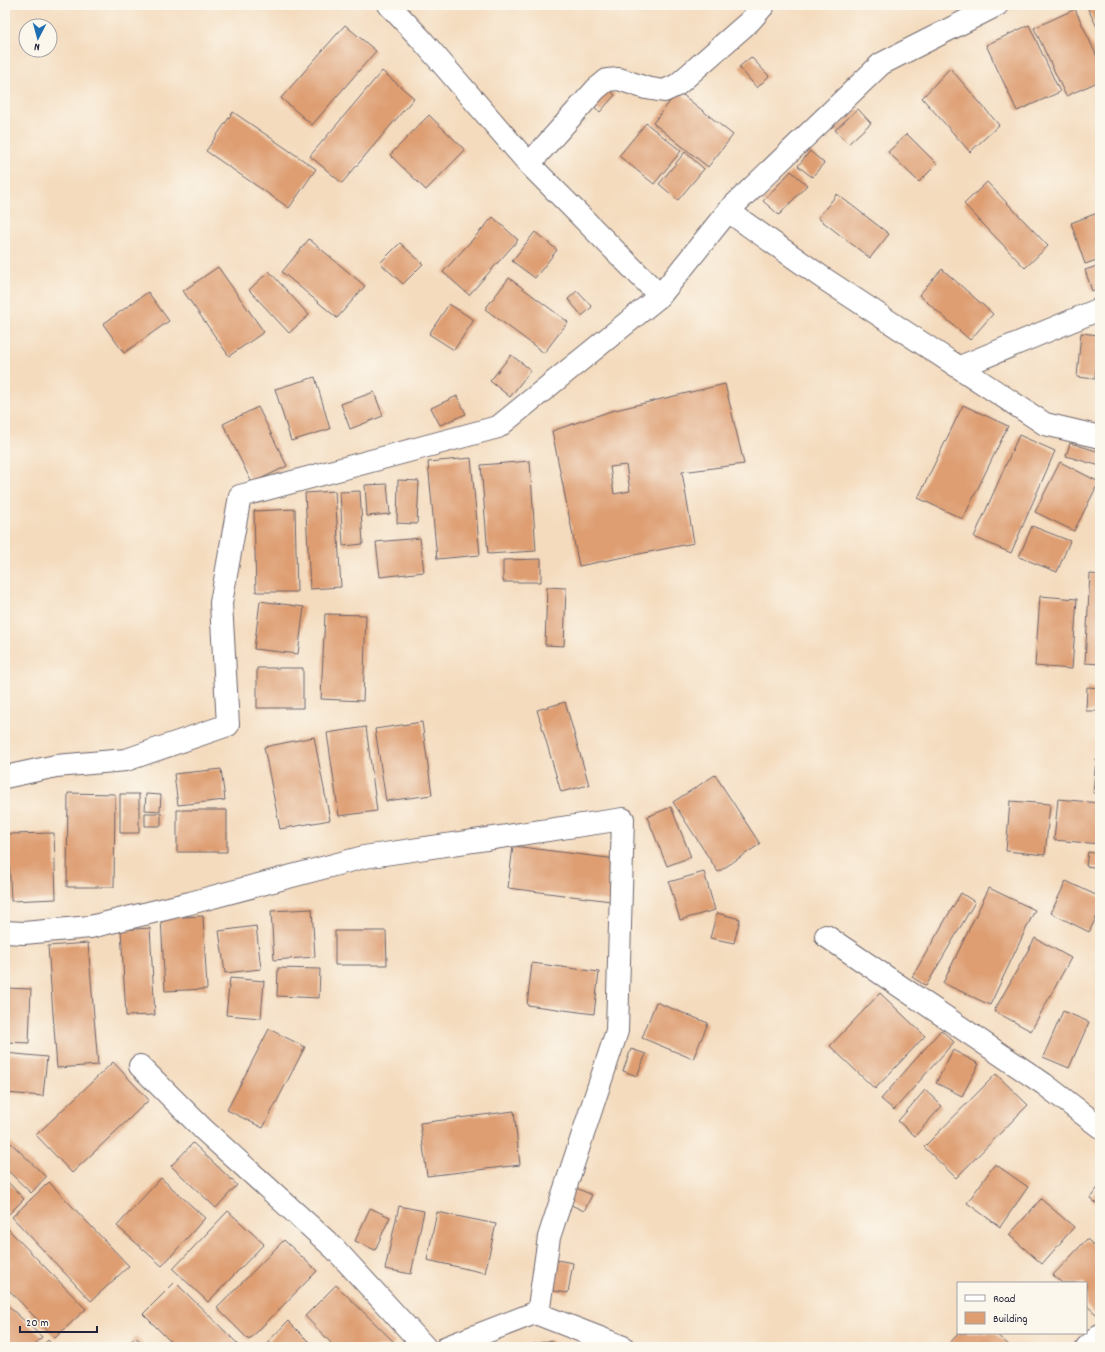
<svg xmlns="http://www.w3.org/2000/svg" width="1105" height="1352" font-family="Dekko,sans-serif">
	<rect width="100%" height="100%" fill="#fbf7ec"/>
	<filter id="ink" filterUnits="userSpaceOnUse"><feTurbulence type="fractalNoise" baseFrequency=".025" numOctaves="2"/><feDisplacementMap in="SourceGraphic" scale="8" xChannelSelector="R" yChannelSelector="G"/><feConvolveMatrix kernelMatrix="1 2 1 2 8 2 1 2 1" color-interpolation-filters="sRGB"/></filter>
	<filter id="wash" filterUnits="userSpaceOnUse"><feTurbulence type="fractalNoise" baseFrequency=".012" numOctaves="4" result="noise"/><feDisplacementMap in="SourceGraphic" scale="16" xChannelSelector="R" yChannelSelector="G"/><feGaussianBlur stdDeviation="0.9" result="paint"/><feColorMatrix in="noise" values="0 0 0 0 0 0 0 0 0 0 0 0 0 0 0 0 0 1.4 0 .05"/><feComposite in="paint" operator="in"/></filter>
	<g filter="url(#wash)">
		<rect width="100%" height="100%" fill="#f4dbbe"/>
		<g id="blocks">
			<!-- building -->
			<path fill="#de9e72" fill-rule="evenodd" d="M1090 5H1100V33L1087 7Z
				M1075 9 1100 63V81L1066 96 1034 28Z
				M345 25 376 51 312 125 281 98Z
				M1029 25 1060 92 1017 111 986 45Z
				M751 57 769 76 757 88 739 67Z
				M950 68 999 125 970 152 922 98Z
				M382 71 414 98 342 183 310 156Z
				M604 85 615 95 600 112 588 102Z
				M678 91 733 135 708 167 653 123Z
				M858 109 871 123 848 144 835 130Z
				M233 112 316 169 289 208 206 151Z
				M429 115 465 150 426 190 390 155Z
				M646 123 681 151 654 184 619 156Z
				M907 134 937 164 919 182 888 152Z
				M810 151 824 163 812 177 798 166Z
				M685 152 704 169 678 200 659 184Z
				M791 171 807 185 779 215 763 201Z
				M987 182 1048 246 1025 268 964 204Z
				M837 194 889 234 870 258 818 218Z
				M1100 212V259L1085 264 1071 223Z
				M493 217 518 240 469 295 443 272Z
				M535 232 557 250 535 278 512 261Z
				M309 239 365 286 337 318 282 272Z
				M400 243 423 264 403 284 380 263Z
				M1100 265V288L1092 291 1085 270Z
				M218 267 264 332 229 356 183 291Z
				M942 269 993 314 970 340 919 295Z
				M269 271 309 315 289 333 249 290Z
				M509 278 568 322 544 353 485 309Z
				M577 291 592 307 582 316 568 299Z
				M148 292 169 321 124 353 103 324Z
				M449 304 474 320 454 350 429 334Z
				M1081 333 1099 335 1095 379 1077 377Z
				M511 355 531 370 510 397 490 381Z
				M315 377 330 429 291 441 275 389Z
				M725 384 744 464 682 472 694 543 579 566 552 431 611 411ZM626 465 630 491 614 494 610 467Z
				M374 392 383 416 350 429 341 404Z
				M457 396 466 414 440 425 431 408Z
				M963 405 1008 426 963 519 918 498Z
				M258 407 287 466 252 483 223 424Z
				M1019 435 1055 451 1011 553 974 537Z
				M1070 443 1100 452V466L1066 456Z
				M471 458 480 555 437 559 428 462Z
				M530 461 536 551 488 554 481 465Z
				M1060 462 1099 482 1074 531 1035 512Z
				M398 480 419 481 417 524 397 523Z
				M387 484 390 514 367 516 365 485Z
				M335 491 341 587 310 589 305 493Z
				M360 491 363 544 343 546 340 492Z
				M295 509 297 592H256L254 511Z
				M1032 526 1070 541 1057 572 1019 557Z
				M420 538 424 572 380 577 376 542Z
				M541 559V582H503V560Z
				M1090 574 1100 575V664L1085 663Z
				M547 587 566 588 564 646 545 645Z
				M1040 596 1077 599 1072 669 1035 666Z
				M260 601 304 607 298 654 254 649Z
				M325 614 366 615 363 701 321 699Z
				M257 668H303V708H257Z
				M1087 687 1100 688V711H1086Z
				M565 702 589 785 561 792 537 710Z
				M422 722 432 795 386 801 375 729Z
				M366 727 377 811 339 816 327 733Z
				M314 737 330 820 280 829 264 747Z
				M1096 759H1100V793H1093Z
				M221 769 225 800 178 805 174 774Z
				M715 775 760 844 718 872 673 802Z
				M68 793 115 794 114 887H67Z
				M120 794H139V833H120Z
				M146 794 161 795 160 811 145 810Z
				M1058 799 1100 803V844L1054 840Z
				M1010 801 1050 804 1045 855 1006 851Z
				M671 807 691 857 667 866 647 817Z
				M177 810H227V852H177Z
				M145 813H161V826H145Z
				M54 833 56 899 11 901 8 834Z
				M513 846 616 859 611 901 508 888Z
				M1088 852 1100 854V868L1086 866Z
				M704 872 715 910 680 920 669 882Z
				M1066 881 1100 897V910L1089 932 1051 913Z
				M989 888 1035 910 990 1005 943 983Z
				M961 893 975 902 926 986 912 977Z
				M312 909 315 957 274 960 271 911Z
				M717 913 740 919 734 943 710 938Z
				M203 916 207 989 165 991 161 918Z
				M256 926 261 969 225 973 219 931Z
				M150 928 155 1015 126 1016 121 930Z
				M335 931H386L387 965H335Z
				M1035 938 1071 958 1031 1031 994 1011Z
				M88 943 98 1065 57 1068 48 946Z
				M532 963 599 972 594 1014 527 1005Z
				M278 968 320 969 319 998 277 996Z
				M230 978 264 981 261 1018 226 1015Z
				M5 988 31 989 29 1043 5 1042Z
				M880 993 925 1036 875 1089 830 1046Z
				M656 1002 708 1023 693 1059 642 1038Z
				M1063 1011 1089 1022 1069 1068 1043 1057Z
				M269 1029 305 1047 263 1128 227 1110Z
				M941 1030 954 1042 894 1110 881 1099Z
				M631 1049 646 1054 637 1076 623 1071Z
				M953 1050 979 1064 962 1096 936 1083Z
				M5 1053 47 1057 43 1096 5 1093Z
				M113 1062 149 1100 72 1173 36 1135Z
				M996 1074 1028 1105 956 1178 924 1147Z
				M925 1090 942 1106 915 1136 898 1121Z
				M514 1111 520 1165 427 1176 420 1123Z
				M11 1143 46 1177 31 1193 5 1168V1148Z
				M193 1143 237 1185 216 1208 171 1166Z
				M995 1164 1028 1187 1000 1227 967 1203Z
				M161 1178 205 1218 162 1266 117 1226Z
				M5 1179 24 1199 9 1214 5 1210Z
				M49 1182 129 1266 91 1301 12 1217Z
				M1100 1185V1206L1090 1198Z
				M572 1186 592 1195 584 1211 565 1202Z
				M1041 1199 1074 1227 1042 1264 1009 1235Z
				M399 1206 424 1211 411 1274 385 1269Z
				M370 1208 390 1217 375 1250 355 1241Z
				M228 1211 264 1244 208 1302 173 1269Z
				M437 1212 496 1224 485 1273 427 1260Z
				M7 1228 86 1309 55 1338 5 1286V1230Z
				M1087 1239 1100 1251V1310L1096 1314 1086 1305V1283H1062L1053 1275Z
				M284 1240 317 1271 249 1340 217 1308Z
				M552 1259 573 1263 568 1293 547 1290Z
				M175 1282 241 1347H176L143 1314Z
				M336 1285 395 1343 391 1347H335L305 1316Z
				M5 1303 42 1337 33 1347H5Z
				M288 1321 314 1347H263Z
				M959 1333H995L1011 1347H946Z
				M135 1337 148 1347H127Z
				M48 1340 55 1347H41Z
				M552 1340 554 1347H526V1346Z"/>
		</g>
	</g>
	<g filter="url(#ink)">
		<use href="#blocks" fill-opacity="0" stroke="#6c6369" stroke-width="1"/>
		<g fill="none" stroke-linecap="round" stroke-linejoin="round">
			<defs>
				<path id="minor" d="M389 5 420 38 529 164 660 296
					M529 164 596 89 607 80 619 79 646 88 664 91 677 85 750 21 764 5
					M728 211 823 278 1045 424 1100 437
					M960 367 1100 309
					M5 777 56 766 126 760 228 725 221 603 240 496 498 427 660 296 728 211 881 64 997 5
					M5 932 24 933 90 927 190 903 364 857 623 819 617 1031 549 1237 538 1314
					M826 936 1044 1084 1100 1127
					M140 1066 203 1129 335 1249 425 1347
					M447 1347 532 1314H538L623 1347
					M1087 1347 1100 1335"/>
			</defs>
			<!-- minor casing -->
			<use href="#minor" stroke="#6c6369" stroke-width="24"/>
			<!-- minor -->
			<use href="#minor" stroke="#fff" stroke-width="22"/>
		</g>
	</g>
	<!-- margin -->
	<rect width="1105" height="1352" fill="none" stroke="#fbf7ec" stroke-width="20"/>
	<!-- legend -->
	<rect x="957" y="1282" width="130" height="52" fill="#fbf7ec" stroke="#a4a2a5"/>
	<rect x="965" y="1295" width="20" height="6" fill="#ffffff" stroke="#a4a2a5"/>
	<text x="993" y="1302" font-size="12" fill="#22223b">Road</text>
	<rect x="965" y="1312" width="20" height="12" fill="#de9e72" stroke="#a4a2a5"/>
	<text x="993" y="1322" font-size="12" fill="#22223b">Building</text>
	<!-- north arrow -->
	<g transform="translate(38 38) rotate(186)"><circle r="19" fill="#fbf7ec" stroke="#a4a2a5"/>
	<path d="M0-3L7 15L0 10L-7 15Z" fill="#1f6fb2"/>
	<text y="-6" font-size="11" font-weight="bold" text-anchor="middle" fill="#22223b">N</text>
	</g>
	<!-- scale -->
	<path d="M20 1326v6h77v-6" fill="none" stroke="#22223b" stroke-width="2"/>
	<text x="26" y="1326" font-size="12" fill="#22223b" stroke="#fbf7ec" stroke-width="3" paint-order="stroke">20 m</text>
</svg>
